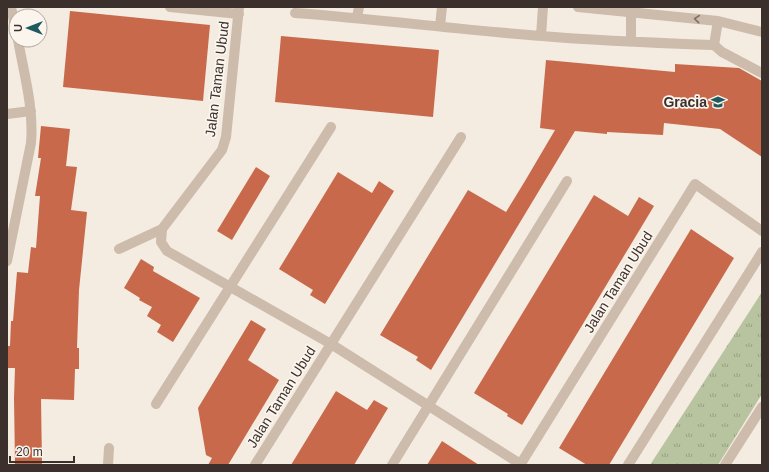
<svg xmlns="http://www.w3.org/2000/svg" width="769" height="472" font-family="Helvetica,sans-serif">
	<defs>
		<pattern id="grass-tufts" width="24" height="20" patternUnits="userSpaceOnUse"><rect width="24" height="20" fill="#b8c4a0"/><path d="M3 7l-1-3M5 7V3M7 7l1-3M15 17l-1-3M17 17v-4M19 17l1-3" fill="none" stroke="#97a083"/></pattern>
	</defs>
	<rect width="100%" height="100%" fill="#f4ebe1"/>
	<!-- grass -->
	<path fill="url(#grass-tufts)" d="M762 292V394L718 465H650Z"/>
	<!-- building -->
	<path fill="#c8694b" d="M70 11 210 25 203 101 63 87Z
		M281 36 439 50 433 117 275 102Z
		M546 60 675 72V64L739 68 762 81V157L720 129 664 123 663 135 607 132V134L575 131 431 370 416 360 418 357 380 335 468 190 506 212 525 181 555 130 540 128Z
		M41 126 70 129 66 166 77 167 71 210 87 212 79 290 77 348H79V369H75L74 400 41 399 42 465H15L14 398 15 368H7V346H10L11 321H13L17 272 28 273 31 247 36 248 40 196H35L41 158H38Z
		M256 167 270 176 232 240 217 231Z
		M338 172 372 193 379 181 394 191 325 304 310 295 313 290 279 269Z
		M594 195 628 216 639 197 654 206 522 425 507 416 508 414 474 393Z
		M691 229 734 258 609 465H587L559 448Z
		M141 259 154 267 153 271 200 298 173 342 157 332 161 325 147 316 152 307 139 300 140 298 124 288Z
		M251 320 266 329 248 360 279 380 228 465H208L212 458 206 455 198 408Z
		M336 391 367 410 374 400 388 408 354 465H291Z
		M442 441 479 465H427Z"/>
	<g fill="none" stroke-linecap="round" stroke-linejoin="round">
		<!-- minor -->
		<path stroke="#cdbbac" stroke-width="10" d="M11 7 16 31
			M170 7 239 14
			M239 7 226 137 222 150 162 229 161 242 167 251 331 344 522 465
			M578 7 718 21 762 32
			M295 13C378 19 460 30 542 36 599 41 657 43 714 45
			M357 17 359 7
			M718 21 714 45 722 52 762 73
			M440 26 442 7
			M541 36 543 7
			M631 42V12
			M7 114 31 111
			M119 249 162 229
			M7 261 31 143C34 108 24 74 18 40
			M156 404 331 127
			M108 465 109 448
			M255 465 461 137
			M392 465 567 181
			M520 465 695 184 762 231
			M628 465 762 252
			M725 465 762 407"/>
	</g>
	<!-- one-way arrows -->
	<defs><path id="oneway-chevron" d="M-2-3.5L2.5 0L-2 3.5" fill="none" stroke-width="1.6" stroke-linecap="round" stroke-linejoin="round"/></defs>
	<use stroke="#7d6f65" href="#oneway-chevron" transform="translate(697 19) rotate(-175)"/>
	<!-- icons -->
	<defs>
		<symbol id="school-bare" viewBox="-9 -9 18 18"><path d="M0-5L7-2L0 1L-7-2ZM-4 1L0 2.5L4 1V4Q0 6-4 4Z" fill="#1f5a5e" stroke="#fbf5ee" stroke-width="2.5" paint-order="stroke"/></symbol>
	</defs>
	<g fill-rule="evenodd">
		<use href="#school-bare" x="708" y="92" width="20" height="20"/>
	</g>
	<g text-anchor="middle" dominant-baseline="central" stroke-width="3.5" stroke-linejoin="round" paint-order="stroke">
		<!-- street labels -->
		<g font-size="14" fill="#3b302b" stroke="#fbf5ee">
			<text transform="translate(217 79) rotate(-83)">Jalan Taman Ubud</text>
			<text transform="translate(618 282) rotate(-58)">Jalan Taman Ubud</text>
			<text transform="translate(281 397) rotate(-58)">Jalan Taman Ubud</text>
		</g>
		<!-- poi labels -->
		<g font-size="14" font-weight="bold" fill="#3b302b" stroke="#fbf5ee" text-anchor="end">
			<text x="707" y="102">Gracia</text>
		</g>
	</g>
	<!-- border -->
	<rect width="769" height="472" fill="none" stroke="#3b302b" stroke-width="16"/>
	<!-- north arrow -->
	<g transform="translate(28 28) rotate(270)"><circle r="19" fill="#fbf5ee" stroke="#aea6a0"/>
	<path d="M0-3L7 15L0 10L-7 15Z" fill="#1f5a5e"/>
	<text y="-6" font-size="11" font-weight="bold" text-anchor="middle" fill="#3b302b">U</text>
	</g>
	<!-- scale -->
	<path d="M10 456v6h64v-6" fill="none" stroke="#3b302b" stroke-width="2"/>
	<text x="16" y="456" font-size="12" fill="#3b302b" stroke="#fbf5ee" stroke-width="3" paint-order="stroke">20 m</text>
</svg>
